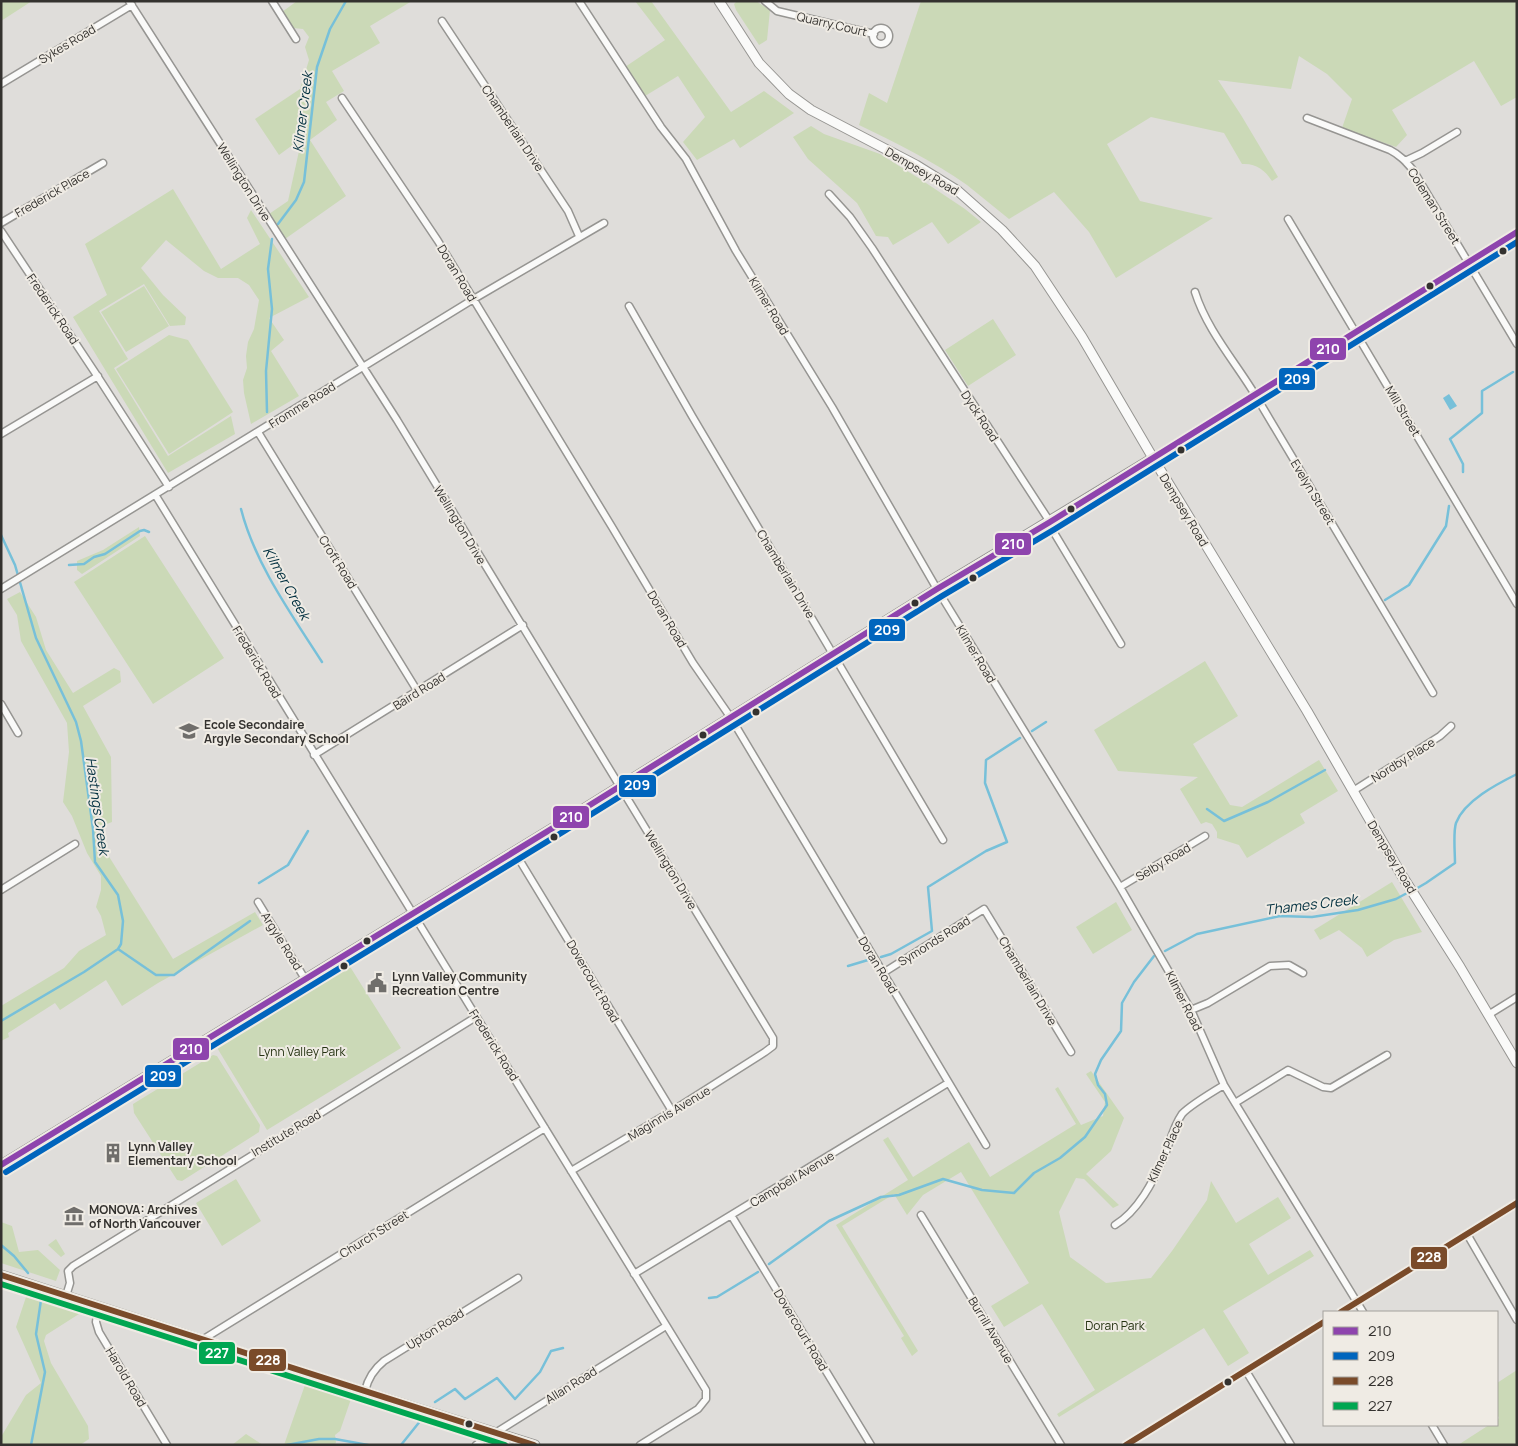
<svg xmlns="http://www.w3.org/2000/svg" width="1518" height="1446" font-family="Manrope,sans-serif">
	<rect width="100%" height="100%" fill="#dfddda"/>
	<!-- green -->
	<path fill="#cbd9b7" d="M1 1H32L1 21Z
		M297 1H412L370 26 380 43 332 71 344 91 326 102 337 120 310 140 346 196 285 239 269 214 288 201 299 151 294 144 279 155 255 119 300 89 309 60 305 47 309 37 303 29 293 28 282 12Z
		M635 1H651L731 112 764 91 794 113 740 148 734 139 697 160 683 142 705 117 678 76 645 96 625 67 665 40Z
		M737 1H756L770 10 767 40 759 45 736 10 734 4Z
		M921 1H1517V97L1501 106 1474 61 1392 110 1407 135 1396 147 1342 128 1352 99 1327 74 1299 56 1291 89 1218 80 1241 115 1278 177 1272 181C1265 170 1256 163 1242 164L1224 133 1151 117 1107 144 1140 201 1213 218 1116 278 1089 232 1054 192 1009 219C995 208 981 196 967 185 933 161 896 143 859 125L869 93 887 103Z
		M811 126 824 134 880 154 920 179 965 209 981 222 948 244 932 222 893 245 888 237 876 236 857 203 808 159 793 137Z
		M173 189 221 269 260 244 247 218 251 210 309 297 269 318 284 340 271 351 299 396 251 424 244 393 243 380 247 368 246 356 248 342 254 329 259 300 249 285 238 278H218L204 271 166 240 141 268 163 295 186 317 185 325 170 326 144 284 99 311 128 359 114 368 168 456 231 416 235 434 168 473 73 317 107 295 85 244Z
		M144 286 169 326 126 352 101 312Z
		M993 319 1016 355 968 386 945 350Z
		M169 335 188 340 233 412 169 454 116 369Z
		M139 527 140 536 82 574 77 570V561L103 550Z
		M145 536 224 658 153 704 74 582Z
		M20 592 36 617 46 650 73 693 114 668 120 671 121 682 83 706 111 757 112 822 97 828 98 839 173 959 255 912 263 925 158 983 122 1006 106 980 60 1010 55 1003 8 1033 9 1037 1 1041V1006L64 968 79 951 106 935 101 916 96 907 101 890V876L87 853 72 816 63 802 69 752 67 723 21 641 17 615 7 599Z
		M1205 661 1238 716 1193 744 1230 805 1242 807 1319 760 1338 791 1300 814 1305 823 1247 858 1239 845 1217 838V832L1212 824 1206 822 1201 824 1180 789 1198 777 1118 771 1094 730Z
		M1392 882 1422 932 1394 940 1367 957 1362 948 1339 930 1320 940 1314 930Z
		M1116 902 1132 930 1093 954 1076 927Z
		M349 965 401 1048 267 1130 216 1046Z
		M213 1055 217 1056 260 1125 259 1132 182 1181 177 1180 134 1113 133 1104Z
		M1091 1071 1124 1118 1111 1151 1086 1174 1119 1205 1113 1208 1084 1179 1076 1178 1059 1212 1070 1257 1106 1283 1151 1278 1172 1251 1207 1200 1211 1181 1236 1223 1278 1197 1291 1218 1249 1244 1268 1275 1310 1250 1314 1256 1223 1311 1249 1353 1228 1366 1204 1328 1059 1417 1057 1414 1095 1390 1042 1304 1004 1327 991 1306 1029 1283 961 1172 923 1195 907 1215 894 1194 842 1226 918 1351 912 1356 901 1338 904 1336 836 1225 908 1180 883 1140 888 1137 913 1177 969 1142 990 1177 1076 1124 1055 1089 1058 1087 1081 1125 1103 1116 1105 1102 1086 1074Z
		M236 1179 261 1221 222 1246 196 1203Z
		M1 1222 12 1226 19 1252 38 1250 60 1270 56 1281 1 1263Z
		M56 1239 65 1254 61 1257 48 1245Z
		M27 1294 80 1309 79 1314 46 1335 44 1341 51 1363 88 1426 89 1439 80 1445H1V1437L26 1395 41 1383 16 1327Z
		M1517 1370V1445H1458L1489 1425H1497V1420L1499 1418 1497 1414V1383Z
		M306 1382 352 1396 340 1431 335 1435 336 1443 333 1445H284Z
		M246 1434 263 1445H232Z"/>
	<!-- water -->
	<path fill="#77c0d9" d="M1449 394 1457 406 1450 410 1443 398Z"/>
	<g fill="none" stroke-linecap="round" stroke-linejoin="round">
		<!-- stream -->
		<path stroke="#77c0d9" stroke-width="2.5" d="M278 224 296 200 304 182 317 67 330 29 346 1
			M267 412 266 371 272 309 268 269 272 239
			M1463 472V464L1450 439 1482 413V391L1513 372
			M241 509C255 564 292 615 322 662
			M1 535 15 565 36 638 76 722 81 741 93 829 95 862 118 895 123 921 121 944 118 949 84 972 1 1021
			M69 565 84 564 94 557 105 554 140 531 144 530 149 532
			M1385 600 1409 585 1446 526 1449 506
			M1032 731 1046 722
			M1207 809 1224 821 1268 802 1325 770
			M259 883 288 865 308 831
			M1414 890 1426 883 1455 863C1455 853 1453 832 1456 823 1464 801 1497 784 1517 774
			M118 949 156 975H174L250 921
			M1165 951 1197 934 1280 916 1312 917 1358 910 1396 899 1409 892
			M881 957 891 954 932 931 928 887 986 851 1007 842 985 783 986 760 1020 738
			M848 966 868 960
			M1 1245 14 1256 28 1273
			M769 1264 829 1221 881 1197 899 1195 943 1179 982 1190 1014 1193 1034 1173 1060 1158 1085 1137 1107 1105 1105 1094 1098 1085 1095 1074 1101 1060 1121 1031 1122 1003 1134 982 1154 956
			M709 1298 717 1297 758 1272
			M435 1402 455 1389 465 1399 497 1378 515 1399 540 1372 551 1351 563 1348
			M31 1445 45 1372 36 1334 41 1300
			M287 1445 319 1439H335L368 1445
			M401 1445 421 1420"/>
		<defs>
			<path id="minor" d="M129 1 397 420 773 1038V1046L765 1052 672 1111 571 1171
				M272 1 296 39
				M579 1 661 127 686 159 736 251 832 407 937 589 1120 887 1191 1010 1224 1085 1363 1312
				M765 1 777 11 874 34
				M442 21 568 211 579 236
				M873 36a8 8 0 1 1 16 0a8 8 0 1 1-16 0Z
				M1 84 132 5
				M342 98 438 241 612 527 693 663 731 718 986 1145
				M1307 118 1390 150C1400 155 1406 162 1413 170L1517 344
				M1405 161 1422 153 1457 132
				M829 194 850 217 872 248 1050 522 1053 531 1121 644
				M1288 219 1517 604
				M1 223 103 163
				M1 231 96 374 169 487
				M1195 292C1208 333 1239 366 1260 403 1318 500 1375 596 1433 693
				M629 306 692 416 943 840
				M258 432 418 692
				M1 434 98 376
				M1153 458 1517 232
				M156 496 706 1390V1399L698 1409 640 1445
				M1 589 472 300 604 223
				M1 704 18 733
				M314 755 523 625
				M1353 791 1440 736 1451 726
				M514 851 672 1111
				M1120 887 1205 836
				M1 890 75 844
				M258 902 305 979
				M883 973 984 909 1071 1052
				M1191 1010 1208 1003 1270 966 1289 965 1303 973
				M1488 1015 1517 997
				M1235 1103 1288 1070 1323 1087 1331 1088 1387 1055
				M731 1215 871 1445
				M921 1215 1061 1445
				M1115 1225C1138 1211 1153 1182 1164 1157 1170 1142 1173 1127 1182 1114 1189 1106 1214 1091 1224 1085
				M1467 1234 1517 1320
				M634 1274 948 1083
				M66 1296 70 1283 68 1271 73 1266 476 1017
				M98 1306 96 1322 99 1332 167 1445
				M1341 1312 1517 1203
				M202 1340 545 1128
				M1246 1371 1291 1445
				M365 1391C368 1378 374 1369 384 1361L518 1278
				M1432 1425 1444 1445
				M476 1445 666 1326
				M1126 1445 1324 1322"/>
			<path id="tertiary" d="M719 1 759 63 789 94 811 110 916 165 958 191 1002 230 1035 266 1082 337 1153 458 1307 711 1401 874 1460 967 1517 1063
				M1 1165 561 823 937 589 1153 458
				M1 1275 333 1382 535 1445"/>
		</defs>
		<!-- minor casing -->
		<use href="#minor" stroke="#969592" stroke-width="9"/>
		<!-- tertiary casing -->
		<use href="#tertiary" stroke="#969592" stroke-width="11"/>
		<!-- minor -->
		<use href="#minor" stroke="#fafaf9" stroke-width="6"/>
		<!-- tertiary -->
		<use href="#tertiary" stroke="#fafaf9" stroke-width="9"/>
		<defs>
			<path id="bus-1" d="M1 1165 561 823 937 589 1050 522 1517 232"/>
			<path id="bus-2" d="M6 1172 566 830 942 596 1055 529 1517 242"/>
			<path id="bus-3" d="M1 1275 534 1445
				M1341 1312 1517 1203
				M1126 1445 1324 1322"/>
			<path id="bus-4" d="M1 1284 505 1445"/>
		</defs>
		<!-- bus-1 casing -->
		<use href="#bus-1" stroke="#efebe4" stroke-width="10"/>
		<!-- bus-2 casing -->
		<use href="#bus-2" stroke="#efebe4" stroke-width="10"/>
		<!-- bus-3 casing -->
		<use href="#bus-3" stroke="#efebe4" stroke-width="10"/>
		<!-- bus-4 casing -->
		<use href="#bus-4" stroke="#efebe4" stroke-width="10"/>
		<!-- bus-1 -->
		<use href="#bus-1" stroke="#8e44ad" stroke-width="6"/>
		<!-- bus-2 -->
		<use href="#bus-2" stroke="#0065bd" stroke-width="6"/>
		<!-- bus-3 -->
		<use href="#bus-3" stroke="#7a4b2a" stroke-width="6"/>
		<!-- bus-4 -->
		<use href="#bus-4" stroke="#00a651" stroke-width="6"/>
	</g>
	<!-- icons -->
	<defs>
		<symbol id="school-bare" viewBox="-9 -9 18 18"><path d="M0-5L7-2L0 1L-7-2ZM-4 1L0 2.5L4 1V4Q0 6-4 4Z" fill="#706e6b" stroke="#efebe4" stroke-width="2.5" paint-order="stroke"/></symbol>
		<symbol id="civic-bare" viewBox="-9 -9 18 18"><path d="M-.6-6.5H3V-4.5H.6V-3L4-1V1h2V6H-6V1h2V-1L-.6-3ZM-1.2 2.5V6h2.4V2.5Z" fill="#706e6b" stroke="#efebe4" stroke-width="2.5" paint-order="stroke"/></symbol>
		<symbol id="building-bare" viewBox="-9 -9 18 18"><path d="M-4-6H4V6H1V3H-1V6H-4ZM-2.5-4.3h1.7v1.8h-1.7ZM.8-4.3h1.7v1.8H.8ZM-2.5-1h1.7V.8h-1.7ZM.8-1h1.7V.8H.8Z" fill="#706e6b" stroke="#efebe4" stroke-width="2.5" paint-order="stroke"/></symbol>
		<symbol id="museum-bare" viewBox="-9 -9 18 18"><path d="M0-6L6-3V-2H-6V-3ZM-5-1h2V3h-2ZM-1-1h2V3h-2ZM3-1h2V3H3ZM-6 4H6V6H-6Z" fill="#706e6b" stroke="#efebe4" stroke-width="2.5" paint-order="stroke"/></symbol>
	</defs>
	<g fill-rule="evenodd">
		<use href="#school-bare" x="175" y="717" width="28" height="28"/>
		<use href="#civic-bare" x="363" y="969" width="28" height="28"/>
		<use href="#building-bare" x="99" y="1139" width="28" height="28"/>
		<use href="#museum-bare" x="60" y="1202" width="28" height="28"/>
	</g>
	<!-- markers -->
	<g fill="#34322f" stroke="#efebe4" stroke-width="2">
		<circle cx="1503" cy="251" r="4.5"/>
		<circle cx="1430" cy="286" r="4.5"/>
		<circle cx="1181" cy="450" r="4.5"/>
		<circle cx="1071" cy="509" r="4.5"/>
		<circle cx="973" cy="578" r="4.5"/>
		<circle cx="915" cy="603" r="4.5"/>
		<circle cx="756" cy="712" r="4.5"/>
		<circle cx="703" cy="735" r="4.5"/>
		<circle cx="554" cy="837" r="4.5"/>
		<circle cx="367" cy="941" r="4.5"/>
		<circle cx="344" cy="966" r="4.5"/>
		<circle cx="1228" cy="1382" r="4.5"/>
		<circle cx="469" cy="1424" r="4.5"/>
	</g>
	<g text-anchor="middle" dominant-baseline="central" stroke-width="4" stroke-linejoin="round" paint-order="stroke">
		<!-- street labels -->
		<g font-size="12" fill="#34322f" stroke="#efebe4">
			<text transform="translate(832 24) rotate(13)">Quarry Court</text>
			<text transform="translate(67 44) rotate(-31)">Sykes Road</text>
			<text transform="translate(513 128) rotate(56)">Chamberlain Drive</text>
			<text transform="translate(922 171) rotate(30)">Dempsey Road</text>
			<text transform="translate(244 182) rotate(58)">Wellington Drive</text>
			<text transform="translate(52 193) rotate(-30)">Frederick Place</text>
			<text transform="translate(1434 206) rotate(58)">Coleman Street</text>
			<text transform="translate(457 273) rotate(59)">Doran Road</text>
			<text transform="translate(769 306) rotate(59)">Kilmer Road</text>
			<text transform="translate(53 309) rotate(56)">Frederick Road</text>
			<text transform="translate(302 405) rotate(-32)">Fromme Road</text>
			<text transform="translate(1403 411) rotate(59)">Mill Street</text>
			<text transform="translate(980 416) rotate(57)">Dyck Road</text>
			<text transform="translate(1313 492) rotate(59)">Evelyn Street</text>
			<text transform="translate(1184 510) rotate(59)">Dempsey Road</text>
			<text transform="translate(460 525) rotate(59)">Wellington Drive</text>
			<text transform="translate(338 562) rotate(58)">Croft Road</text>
			<text transform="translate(786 574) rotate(59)">Chamberlain Drive</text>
			<text transform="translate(667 619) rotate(59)">Doran Road</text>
			<text transform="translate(976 654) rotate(59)">Kilmer Road</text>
			<text transform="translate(257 662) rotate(59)">Frederick Road</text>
			<text transform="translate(419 691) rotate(-32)">Baird Road</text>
			<text transform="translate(1403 760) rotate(-32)">Nordby Place</text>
			<text transform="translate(1392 857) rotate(59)">Dempsey Road</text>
			<text transform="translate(1163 862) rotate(-31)">Selby Road</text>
			<text transform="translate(671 870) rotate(59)">Wellington Drive</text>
			<text transform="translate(282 941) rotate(58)">Argyle Road</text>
			<text transform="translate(934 941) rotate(-32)">Symonds Road</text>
			<text transform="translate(878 965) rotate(59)">Doran Road</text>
			<text transform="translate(593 981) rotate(60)">Dovercourt Road</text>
			<text transform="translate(1028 981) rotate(59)">Chamberlain Drive</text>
			<text transform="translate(1184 1001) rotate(63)">Kilmer Road</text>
			<text transform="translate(494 1045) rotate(58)">Frederick Road</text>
			<text transform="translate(669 1113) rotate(-31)">Maginnis Avenue</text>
			<text transform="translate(286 1133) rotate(-31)">Institute Road</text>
			<text transform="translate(1165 1151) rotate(-65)">Kilmer Place</text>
			<text transform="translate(792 1179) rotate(-31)">Campbell Avenue</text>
			<text transform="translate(374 1234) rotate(-32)">Church Street</text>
			<text transform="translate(435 1329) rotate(-32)">Upton Road</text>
			<text transform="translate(801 1330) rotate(59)">Dovercourt Road</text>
			<text transform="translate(991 1330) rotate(59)">Burrill Avenue</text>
			<text transform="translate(126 1377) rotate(59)">Harold Road</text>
			<text transform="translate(571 1385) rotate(-32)">Allan Road</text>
		</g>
		<!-- poi labels -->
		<g font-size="12" font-weight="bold" fill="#34322f" stroke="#efebe4" text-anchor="start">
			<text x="204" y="724">Ecole Secondaire<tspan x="204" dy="14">Argyle Secondary School</tspan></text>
			<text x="392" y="976">Lynn Valley Community<tspan x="392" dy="14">Recreation Centre</tspan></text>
			<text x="128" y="1146">Lynn Valley<tspan x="128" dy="14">Elementary School</tspan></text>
			<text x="89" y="1209">MONOVA: Archives<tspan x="89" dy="14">of North Vancouver</tspan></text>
		</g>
		<!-- park labels -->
		<g font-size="12" fill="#243211" stroke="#efebe4">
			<text x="302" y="1051">Lynn Valley Park</text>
			<text x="1115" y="1325">Doran Park</text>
		</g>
		<!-- water labels -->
		<g font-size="14" font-style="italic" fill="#002f3f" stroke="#efebe4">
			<text transform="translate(302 112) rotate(-83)">Kilmer Creek</text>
			<text transform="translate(287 583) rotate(61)">Kilmer Creek</text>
			<text transform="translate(98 806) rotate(82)">Hastings Creek</text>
			<text transform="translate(1311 904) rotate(-7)">Thames Creek</text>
		</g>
	</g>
	<g stroke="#efebe4" stroke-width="2">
		<rect x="1309" y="337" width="38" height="24" rx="5" fill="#8e44ad"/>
		<rect x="1278" y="367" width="38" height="24" rx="5" fill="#0065bd"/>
		<rect x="994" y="532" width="38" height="24" rx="5" fill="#8e44ad"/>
		<rect x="868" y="618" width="38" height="24" rx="5" fill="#0065bd"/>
		<rect x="618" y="774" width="39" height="24" rx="5" fill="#0065bd"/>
		<rect x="552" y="805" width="38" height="24" rx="5" fill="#8e44ad"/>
		<rect x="172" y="1037" width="38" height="24" rx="5" fill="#8e44ad"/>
		<rect x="144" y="1064" width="38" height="24" rx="5" fill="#0065bd"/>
		<rect x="1410" y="1246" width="38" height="24" rx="5" fill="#7a4b2a"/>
		<rect x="198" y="1341" width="38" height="24" rx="5" fill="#00a651"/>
		<rect x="248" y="1348" width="39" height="24" rx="5" fill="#7a4b2a"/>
	</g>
	<g font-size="14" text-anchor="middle" font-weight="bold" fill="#fff">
		<text x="1328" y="354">210</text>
		<text x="1297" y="384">209</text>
		<text x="1013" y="549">210</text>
		<text x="887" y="635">209</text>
		<text x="637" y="790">209</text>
		<text x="571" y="822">210</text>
		<text x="191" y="1054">210</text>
		<text x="163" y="1081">209</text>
		<text x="1429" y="1262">228</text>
		<text x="217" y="1358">227</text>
		<text x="268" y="1365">228</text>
	</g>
	<!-- border -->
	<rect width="1518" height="1446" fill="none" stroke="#34322f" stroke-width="5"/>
	<!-- legend -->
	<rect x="1323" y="1311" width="175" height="115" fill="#efebe4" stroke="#a4a19c"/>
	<rect x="1333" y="1327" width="25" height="8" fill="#8e44ad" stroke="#a4a19c"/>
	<text x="1368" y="1336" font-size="15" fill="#34322f">210</text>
	<rect x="1333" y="1352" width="25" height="8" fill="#0065bd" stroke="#a4a19c"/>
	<text x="1368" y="1361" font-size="15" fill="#34322f">209</text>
	<rect x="1333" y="1377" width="25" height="8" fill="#7a4b2a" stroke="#a4a19c"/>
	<text x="1368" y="1386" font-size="15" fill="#34322f">228</text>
	<rect x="1333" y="1402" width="25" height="8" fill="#00a651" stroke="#a4a19c"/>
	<text x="1368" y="1411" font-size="15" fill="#34322f">227</text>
</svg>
